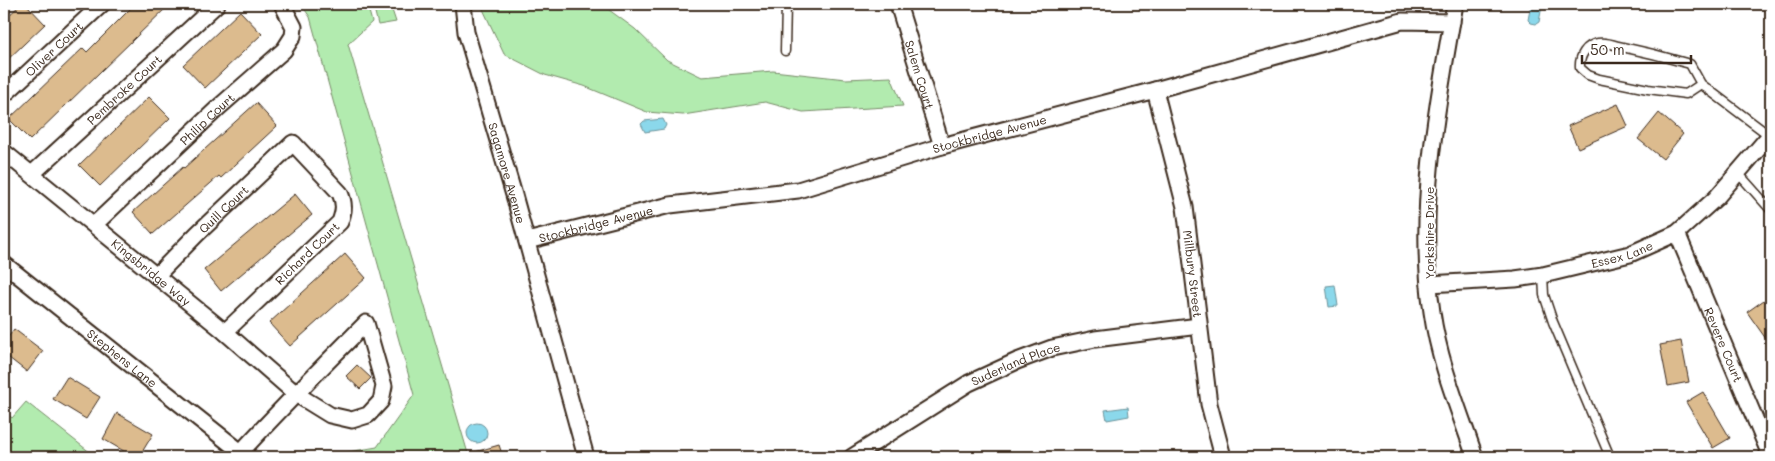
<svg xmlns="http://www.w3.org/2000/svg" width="1775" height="461" font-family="Mali,sans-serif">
	<rect width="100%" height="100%" fill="#fff"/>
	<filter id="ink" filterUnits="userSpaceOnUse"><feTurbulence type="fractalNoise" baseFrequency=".02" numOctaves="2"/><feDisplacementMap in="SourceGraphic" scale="10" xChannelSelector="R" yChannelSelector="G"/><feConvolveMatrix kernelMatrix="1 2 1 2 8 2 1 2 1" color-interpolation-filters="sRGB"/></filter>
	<g filter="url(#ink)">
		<!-- green -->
		<path fill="#b2ebaf" stroke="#768a66" d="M301 4H367L372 22 348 44 469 457H326V456L377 447 414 395 310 17Z
			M373 4H390L396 22 378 25Z
			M486 4H601L635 29 667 60 702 77 773 71 846 79 891 77 903 106 803 112 765 102 683 115 647 112 584 86 545 75 504 54 482 7Z
			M26 402 96 457H4V411L12 418Z"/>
		<!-- water -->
		<path fill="#8bd8eb" stroke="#6b9299" d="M1531 4H1540L1542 6 1539 22 1536 24 1531 23 1528 20Z
			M663 119 666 125 664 129 645 132 641 124 644 121Z
			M1335 285 1338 306 1329 307 1326 286Z
			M1128 407 1129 416 1107 420 1105 410Z
			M467 433a10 10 0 1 1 20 0a10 10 0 1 1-20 0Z"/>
		<!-- building -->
		<path fill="#dcbb8e" stroke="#3b2a1e" d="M21 4H26L45 24 4 63V20Z
			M135 4H170L30 140 9 119 83 48 87 52Z
			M240 11 262 34 205 88 183 65Z
			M149 97 170 118 100 186 79 165Z
			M256 103 277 126 221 178 219 176 153 234 133 212 183 167 184 168Z
			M1618 104 1628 126 1578 148 1568 126Z
			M1659 113 1683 134 1663 159 1638 139Z
			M295 194 312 215 221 291 204 270Z
			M345 254 366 278 290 346 269 323Z
			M1764 300 1771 310V346L1747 312Z
			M14 329 43 351 27 372 4 354V343Z
			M1681 341 1689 382 1668 386 1660 345Z
			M357 365 371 378 360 389 346 376Z
			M67 377 100 397 86 419 53 399Z
			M1703 392 1730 438 1713 448 1686 402Z
			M117 413 153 434 139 457H134L103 439Z
			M499 445 503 457H468V454Z"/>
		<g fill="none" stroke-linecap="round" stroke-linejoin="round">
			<defs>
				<path id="lane" d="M785 51 786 4
					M1701 84 1686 94 1648 89 1599 79 1588 75 1580 68C1579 56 1586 45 1598 43 1604 42 1612 44 1618 46 1642 51 1666 57 1690 64L1701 84 1770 136
					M1738 173 1771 210
					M1543 275 1544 295 1553 322 1610 457"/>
				<g id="street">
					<path id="s1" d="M463 4 466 32 514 195 586 457"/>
					<path id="s2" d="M898 4 942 146"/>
					<path d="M1455 4C1437 105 1417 209 1432 312 1439 362 1459 410 1475 457"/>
					<path id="s3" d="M1155 90 1185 207 1209 404 1223 457"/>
					<path id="s4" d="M4 95 102 4"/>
					<path id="s5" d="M4 152 225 332 296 394 330 415 352 420 368 415 381 401 384 386 366 323C324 365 281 408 241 452"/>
					<path id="s6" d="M32 174 217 4"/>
					<path id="s7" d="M94 225 219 107 284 50 293 36 294 27 282 4"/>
					<path id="s8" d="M1677 233 1771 457"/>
					<path id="s9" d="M527 241 670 205 798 190 942 146 1155 90 1402 21 1452 22"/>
					<path id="s10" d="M4 264 247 457"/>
					<path id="s11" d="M156 276 197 234 293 143 340 193C345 204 344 211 340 222L225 332"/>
					<path id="s12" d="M1429 284 1515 279 1543 275 1630 254 1677 233 1716 198 1771 134"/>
					<path id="s13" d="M852 457 969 383 1017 361 1052 348 1095 339 1199 326"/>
				</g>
			</defs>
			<!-- lane casing -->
			<use href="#lane" stroke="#3b2a1e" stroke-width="11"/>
			<!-- street casing -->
			<use href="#street" stroke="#3b2a1e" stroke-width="19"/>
			<!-- lane -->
			<use href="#lane" stroke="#fff" stroke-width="8"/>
			<!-- street -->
			<use href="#street" stroke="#fff" stroke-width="15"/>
		</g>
	</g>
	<g text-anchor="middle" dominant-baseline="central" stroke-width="4" stroke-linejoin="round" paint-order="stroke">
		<!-- street labels -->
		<g font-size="12" fill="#3b2a1e" stroke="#fff">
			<text stroke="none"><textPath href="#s4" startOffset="68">Oliver Court</textPath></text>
			<text stroke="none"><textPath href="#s2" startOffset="74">Salem Court</textPath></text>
			<text stroke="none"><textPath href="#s6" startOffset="125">Pembroke Court</textPath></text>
			<text stroke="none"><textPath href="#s7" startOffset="155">Philip Court</textPath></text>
			<text stroke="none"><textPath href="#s9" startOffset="476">Stockbridge Avenue</textPath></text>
			<text stroke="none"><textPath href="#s1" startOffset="175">Sagamore Avenue</textPath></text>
			<text stroke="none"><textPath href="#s11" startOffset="95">Quill Court</textPath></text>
			<text stroke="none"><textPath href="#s9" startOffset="71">Stockbridge Avenue</textPath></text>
			<text transform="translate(1429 233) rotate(-90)">Yorkshire Drive</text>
			<text transform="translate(307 253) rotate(-44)">Richard Court</text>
			<text stroke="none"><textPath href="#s12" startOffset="196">Essex Lane</textPath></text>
			<text stroke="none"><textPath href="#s5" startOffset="190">Kingsbridge Way</textPath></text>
			<text stroke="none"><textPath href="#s3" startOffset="188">Millbury Street</textPath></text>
			<text stroke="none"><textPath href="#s8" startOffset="121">Revere Court</textPath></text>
			<text stroke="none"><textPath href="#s10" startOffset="151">Stephens Lane</textPath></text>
			<text stroke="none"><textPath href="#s13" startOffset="189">Suderland Place</textPath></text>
		</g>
	</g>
	<!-- margin -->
	<rect width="1775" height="461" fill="none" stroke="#fff" stroke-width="20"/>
	<rect x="10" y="10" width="1755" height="441" fill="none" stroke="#3b2a1e" stroke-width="2" filter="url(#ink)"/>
	<!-- scale -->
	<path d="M1582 55v8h109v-8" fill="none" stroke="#3b2a1e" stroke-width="2.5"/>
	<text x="1590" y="55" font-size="15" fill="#3b2a1e" stroke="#ffffff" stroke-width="4" paint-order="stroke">50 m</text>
</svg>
